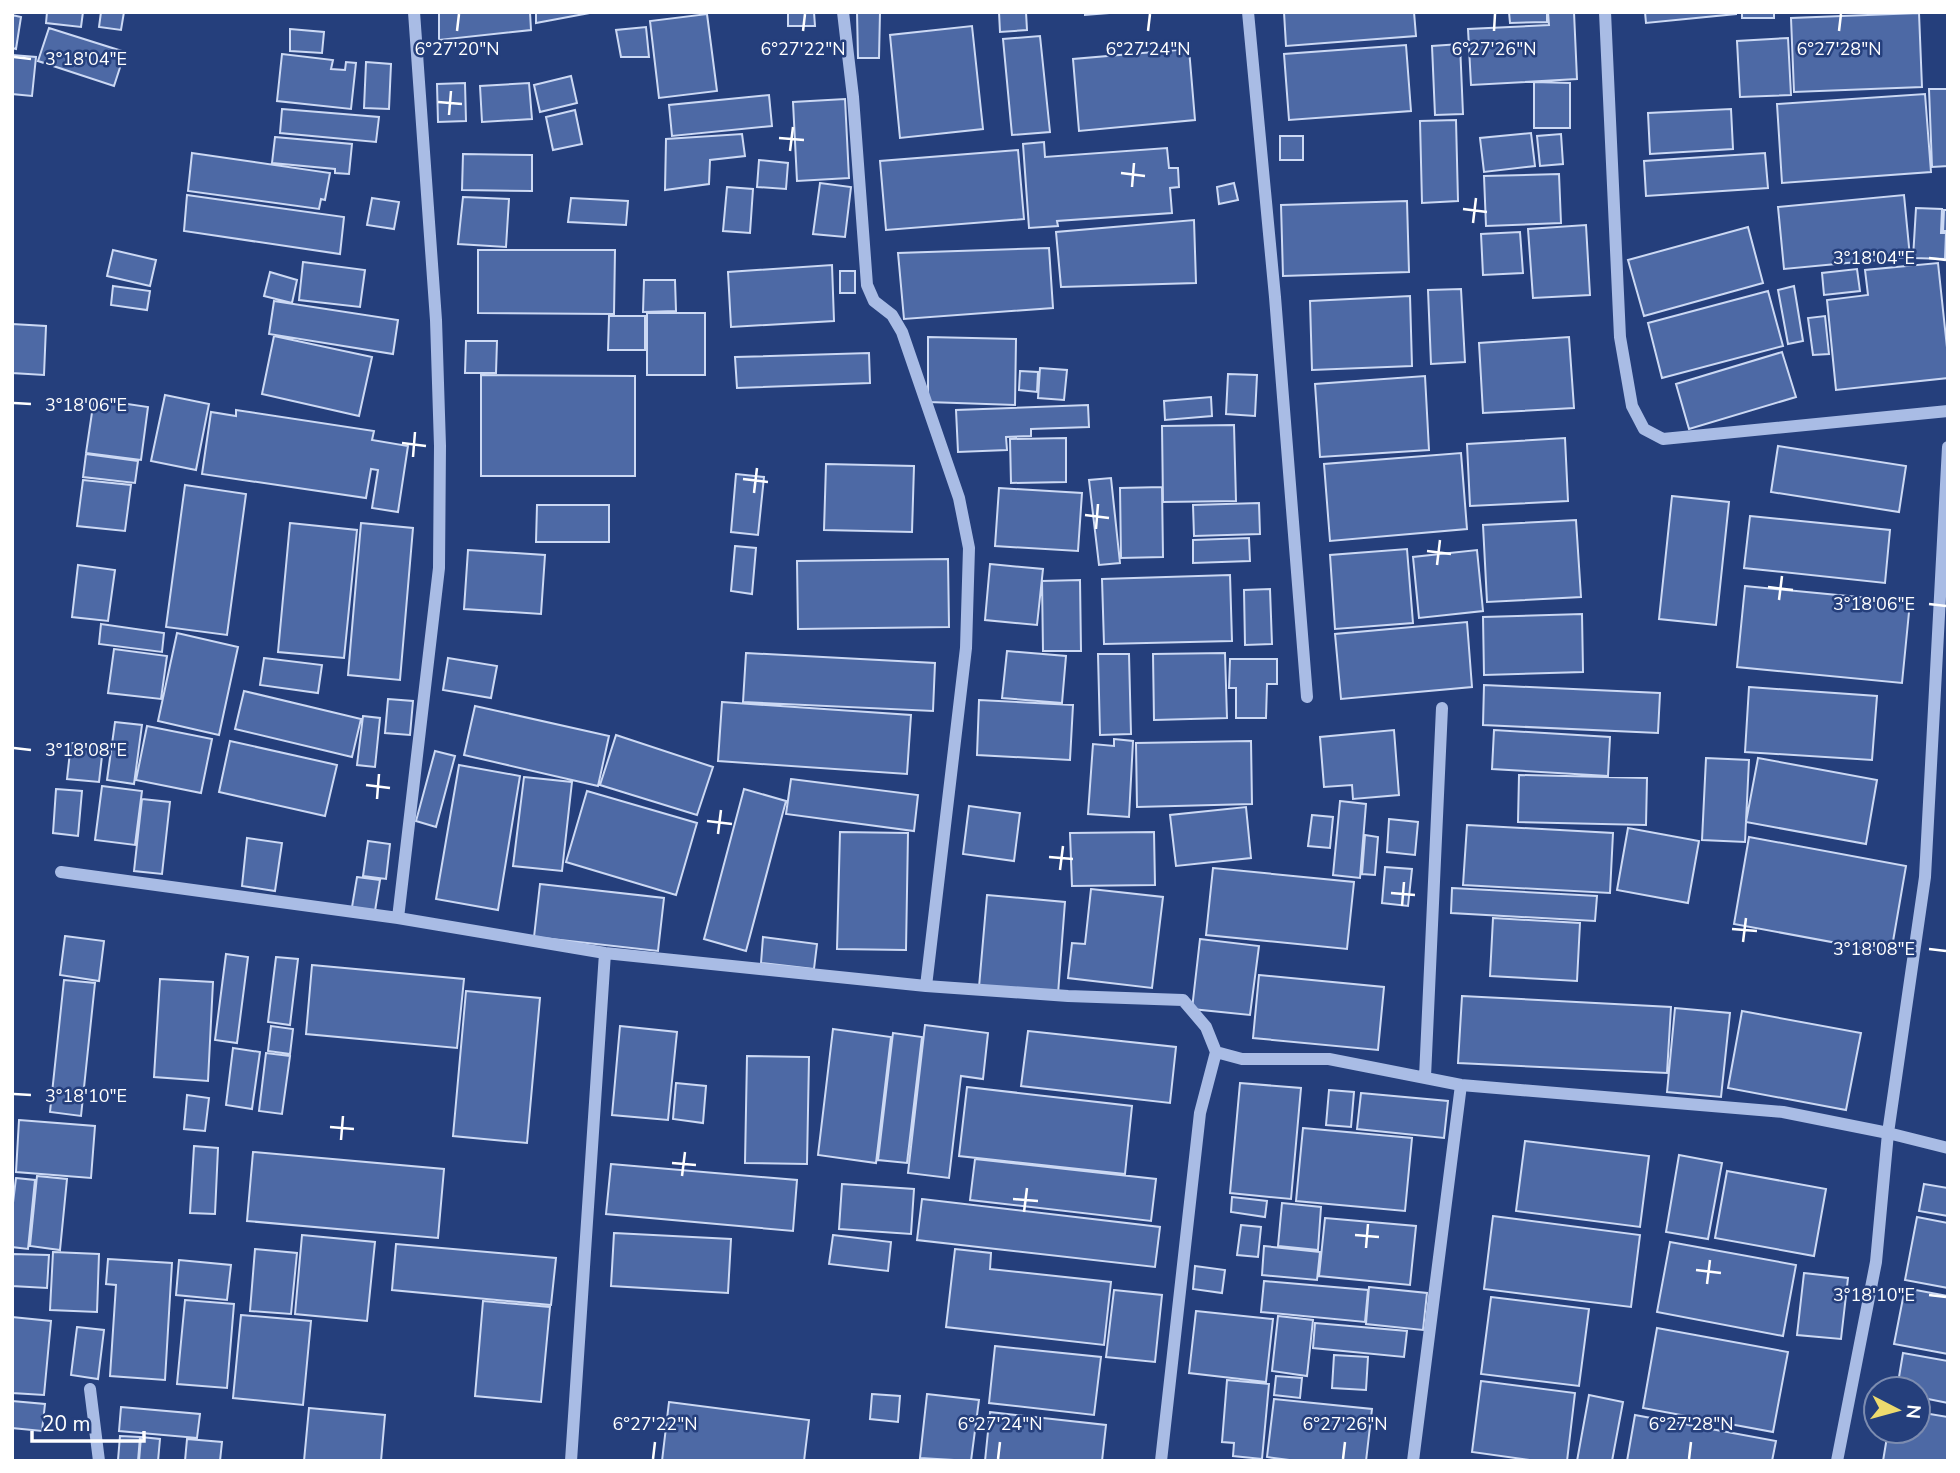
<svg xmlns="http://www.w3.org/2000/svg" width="1960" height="1473" font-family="'Nunito Sans',sans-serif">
	<rect width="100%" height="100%" fill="#253f7c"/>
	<!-- building -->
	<path fill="#4d69a5" stroke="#ccd9f4" stroke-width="2" d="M47 12H83L81 27 46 23Z
		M101 12H124L121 30 99 27Z
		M439 12H530L531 30 439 40Z
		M536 12H595L536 23Z
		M788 12H814L815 26H788Z
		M857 12H880L879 58H858Z
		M999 12H1026L1027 30 1000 32Z
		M1085 12H1122L1085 15Z
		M1284 12H1414L1416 36 1286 46Z
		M1509 12H1547V22L1510 23Z
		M1548 12H1574L1577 79 1471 85 1468 29 1549 25Z
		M1645 12H1736V14L1646 23Z
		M1742 12H1774V18H1742Z
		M1919 13 1922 87 1794 92 1791 18Z
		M707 14 717 91 659 98 650 21Z
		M12 15 21 17 16 49 12 48Z
		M972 26 983 129 900 138 890 35Z
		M646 27 649 57H621L616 30Z
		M49 28 125 52 114 86 38 61Z
		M290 29 324 32 322 53 290 51Z
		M1040 36 1050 132 1012 135 1003 39Z
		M1788 38 1791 95 1740 97 1737 41Z
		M1460 44 1463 114 1435 115 1432 46Z
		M1406 45 1411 111 1289 120 1284 54Z
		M1189 49 1195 120 1079 131 1073 59Z
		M282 54 333 60 331 69 345 70 346 62 356 63 351 109 277 101Z
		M12 55 36 57 32 96 12 94Z
		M366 62 391 64 389 109 364 108Z
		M571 76 577 103 540 112 534 85Z
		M1534 82 1570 83V128H1534Z
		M465 83 466 121 438 122 437 84Z
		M529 83 532 119 482 122 480 86Z
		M1929 89H1947L1948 166 1932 167Z
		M1925 94 1931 172 1782 183 1777 104Z
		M769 95 772 126 672 136 669 105Z
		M845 99 849 178 797 181 793 102Z
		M282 109 379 117 376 142 280 133Z
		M1731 109 1733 149 1650 154 1648 113Z
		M575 110 582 144 553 150 546 117Z
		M1456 120 1458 201 1422 203 1420 121Z
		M1531 133 1535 166 1484 172 1480 138Z
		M742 134 745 156 710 160 709 184 665 190 666 139Z
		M1561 134 1563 164 1540 166 1537 136Z
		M1280 136H1303V160H1280Z
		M275 137 352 144 349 174 335 173V169L272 163Z
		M1044 142 1045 157 1167 148 1169 168H1178L1179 187 1170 188 1172 213 1057 221 1058 226 1029 228 1023 144Z
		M1018 150 1024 219 886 230 880 161Z
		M192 153 330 173 325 200 321 199 319 209 188 191Z
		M1765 153 1768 188 1646 196 1644 161Z
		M463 154 532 155V191L462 190Z
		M759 160 788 163 786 189 757 187Z
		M1559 174 1561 223 1486 226 1484 176Z
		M820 183 851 187 845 237 813 234Z
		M1234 183 1238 200 1219 204 1217 187Z
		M727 187 753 189 750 233 723 231Z
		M187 195 344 217 340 254 184 231Z
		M1904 195 1910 257 1784 269 1778 207Z
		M463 197 509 199 506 247 458 244Z
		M372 198 399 202 394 229 367 225Z
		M571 198 628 201 626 225 568 222Z
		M1407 201 1409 272 1283 276 1281 205Z
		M1916 208 1942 209 1941 233H1946L1945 259 1913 258Z
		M1944 210H1948V231H1943Z
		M1194 220 1196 283 1061 287 1056 232Z
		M1586 225 1590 295 1533 298 1528 229Z
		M1748 227 1763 283 1644 316 1628 260Z
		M1520 232 1523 273 1483 275 1481 234Z
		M1049 248 1053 308 904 319 898 253Z
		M113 250 156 260 150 286 107 276Z
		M478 250H615L614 314 478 313Z
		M303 262 365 270 360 307 299 300Z
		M1938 263 1948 357V378L1836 390 1827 300 1868 295 1865 270Z
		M832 265 834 321 731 327 728 272Z
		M1857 269 1860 291 1824 295 1822 273Z
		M840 271H855V293H840Z
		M270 272 297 280 292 303 264 296Z
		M644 280H675L676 311 643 312Z
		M113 286 150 291 147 310 111 305Z
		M1794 286 1803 341 1788 344 1778 290Z
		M1461 289 1465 362 1431 364 1428 290Z
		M1768 291 1783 346 1662 378 1648 323Z
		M1410 296 1412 366 1312 370 1310 301Z
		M274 301 398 320 393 354 269 334Z
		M647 313H705V375H647Z
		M609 316H645V350H608Z
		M1825 316 1829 354 1813 355 1808 318Z
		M12 324 46 326 44 375 12 373Z
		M274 336 372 357 359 416 262 394Z
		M928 337 1016 339 1015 405 928 402Z
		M1569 337 1574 408 1483 413 1479 343Z
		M466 341H497L496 373H465Z
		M1782 352 1796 397 1689 429 1676 384Z
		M869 353 870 383 737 388 735 357Z
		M1040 368 1067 370 1064 400 1038 398Z
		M1020 371 1038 372 1037 392 1019 390Z
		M1228 374 1257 375 1255 416 1226 414Z
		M481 375 635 376V476H481Z
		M1425 376 1429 450 1320 457 1315 384Z
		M165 395 209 404 196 470 151 461Z
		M1211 397 1212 416 1165 420 1164 401Z
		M94 399 148 407 141 460 86 453Z
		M1088 405 1089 427 1031 429V436L1006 437 1007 450 958 452 956 410Z
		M236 410 374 431 372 440 408 446 398 512 372 508 378 470 371 469 366 498 202 474 211 412 236 416Z
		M1234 425 1236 501 1163 502 1162 426Z
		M1066 438V482L1011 483 1010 439Z
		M1565 438 1568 501 1470 506 1467 444Z
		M1778 446 1906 466 1899 512 1771 492Z
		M1461 453 1467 529 1330 541 1324 464Z
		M86 454 138 461 135 483 83 477Z
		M826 464 914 466 912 532 824 530Z
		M736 474 764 477 758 535 731 532Z
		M1111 478 1120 563 1099 565 1089 480Z
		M83 480 131 485 125 531 77 526Z
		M185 485 246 494 227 635 166 627Z
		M1162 487 1163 557 1121 558 1120 488Z
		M999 488 1082 493 1078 551 995 546Z
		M1672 496 1729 502 1716 625 1659 619Z
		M1259 503 1260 534 1194 536 1193 505Z
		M537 505H609V542H536Z
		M1750 516 1890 530 1885 583 1744 568Z
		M1576 520 1581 597 1487 602 1483 525Z
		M290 523 357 530 344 658 278 652Z
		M361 523 413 528 400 680 348 675Z
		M1249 538 1250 561 1193 563V540Z
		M735 546 756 548 752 594 731 591Z
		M1407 549 1413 623 1335 629 1330 555Z
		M468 550 545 555 541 614 464 609Z
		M1477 550 1483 611 1419 618 1413 557Z
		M948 559 949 627 798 629 797 561Z
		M990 564 1043 569 1037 625 985 620Z
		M78 565 115 570 108 621 72 617Z
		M1230 575 1232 641 1104 644 1102 579Z
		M1080 580 1081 651H1043L1042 581Z
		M1745 586 1910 602 1902 683 1737 667Z
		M1270 589 1272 644 1245 645 1244 590Z
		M1582 614 1583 672 1484 675 1483 617Z
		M1467 622 1472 687 1341 699 1335 634Z
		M101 624 164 633 162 652 99 644Z
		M177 633 238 647 219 735 158 721Z
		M114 649 167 656 161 699 108 693Z
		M1007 651 1066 656 1062 703 1002 698Z
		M746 653 935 663 933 711 743 702Z
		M1225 653 1227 718 1154 720 1153 654Z
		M1098 654H1129L1131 734 1100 735Z
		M264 658 322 665 318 693 260 685Z
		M448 658 497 666 491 698 443 690Z
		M1230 659H1277V684H1267L1266 718H1236V688H1229Z
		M1484 685 1660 693 1658 733 1483 725Z
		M1749 687 1877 696 1872 760 1745 752Z
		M244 691 361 719 352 757 235 729Z
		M388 699 413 701 410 735 385 733Z
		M979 700 1073 705 1070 760 977 755Z
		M722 702 911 715 907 774 718 761Z
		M475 706 609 736 598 786 464 755Z
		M363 716 380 718 375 767 357 765Z
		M115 722 142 725 134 784 107 780Z
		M147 726 212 739 201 793 136 780Z
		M1394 730 1399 795 1353 799 1352 785 1324 787 1320 737Z
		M1494 730 1610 737 1608 776 1492 769Z
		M616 735 713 767 697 815 600 785Z
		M1114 739 1133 741 1129 817 1088 814 1093 744 1114 746Z
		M230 741 337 765 325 816 219 792Z
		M1251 741 1252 804 1137 807 1136 743Z
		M71 743 103 747 99 782 67 779Z
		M435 751 455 756 436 827 416 821Z
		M1706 758 1749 760 1745 842 1702 840Z
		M1758 758 1877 780 1866 844 1746 822Z
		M459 765 520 776 498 910 436 899Z
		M1519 775 1647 778 1646 825 1518 822Z
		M524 777 572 782 562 871 513 866Z
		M791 779 918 795 914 831 786 814Z
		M102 786 142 791 135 845 95 840Z
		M56 789 82 791 78 836 53 833Z
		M744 789 786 801 746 951 704 939Z
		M587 791 697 823 676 895 566 862Z
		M142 799 170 802 162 874 134 871Z
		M1340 801 1366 804 1360 878 1333 875Z
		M969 806 1020 813 1014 861 963 854Z
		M1246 807 1251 858 1176 866 1170 815Z
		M1312 815 1333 817 1330 848 1308 846Z
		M1389 819 1418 822 1415 855 1387 852Z
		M1467 825 1613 833 1610 893 1463 885Z
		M1628 828 1699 841 1688 903 1617 890Z
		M840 832 908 833 906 950 837 949Z
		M1154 832 1155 885 1072 886 1070 833Z
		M1365 835 1378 837 1375 875 1362 874Z
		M1749 837 1906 866 1891 953 1734 924Z
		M247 838 282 843 275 891 242 886Z
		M368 841 390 844 386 879 363 876Z
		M1385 867 1412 869 1408 906 1382 903Z
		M1213 868 1354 882 1347 949 1206 935Z
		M357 877 380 880 375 911 352 907Z
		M540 884 664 898 658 951 534 937Z
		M1452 888 1597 896 1595 921 1451 913Z
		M1091 889 1163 897 1152 988 1068 978 1072 943 1085 944Z
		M987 895 1065 902 1058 994 979 987Z
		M1493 918 1580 923 1577 981 1490 976Z
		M65 936 104 941 99 981 60 975Z
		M763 937 817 944 814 969 761 963Z
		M1200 939 1259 946 1250 1015 1192 1009Z
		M226 954 248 957 237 1043 215 1040Z
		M276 957 298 959 290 1025 268 1022Z
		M312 965 464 979 457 1048 306 1034Z
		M1259 975 1384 987 1378 1050 1253 1038Z
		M160 979 213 982 208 1081 154 1077Z
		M64 980 95 983 81 1116 50 1112Z
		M466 991 540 998 527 1143 453 1136Z
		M1462 996 1671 1007 1667 1073 1458 1063Z
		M1675 1008 1730 1013 1721 1097 1667 1092Z
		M1742 1011 1861 1033 1846 1110 1728 1088Z
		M925 1025 988 1033 983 1079 961 1076 949 1178 908 1173Z
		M271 1026 293 1029 290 1054 268 1051Z
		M620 1026 677 1032 668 1120 612 1115Z
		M833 1029 891 1037 876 1163 818 1155Z
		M1028 1031 1176 1047 1170 1103 1021 1086Z
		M893 1033 922 1037 907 1163 878 1160Z
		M233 1048 260 1052 252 1109 226 1105Z
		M266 1053 290 1056 282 1114 259 1111Z
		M747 1056 809 1057 807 1164 745 1163Z
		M676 1083 706 1086 703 1123 673 1119Z
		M1240 1083 1301 1088 1291 1199 1230 1193Z
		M967 1087 1132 1106 1125 1174 959 1156Z
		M1329 1090 1354 1092 1351 1127 1326 1125Z
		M1361 1093 1448 1101 1444 1138 1357 1129Z
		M187 1095 209 1098 205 1131 184 1129Z
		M19 1120 95 1126 91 1178 16 1172Z
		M1303 1128 1412 1138 1405 1211 1296 1201Z
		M1525 1141 1649 1156 1640 1227 1516 1211Z
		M194 1146 218 1148 215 1214 190 1213Z
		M253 1152 444 1169 438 1238 247 1221Z
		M1679 1155 1722 1163 1708 1239 1666 1232Z
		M975 1159 1156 1179 1151 1221 970 1200Z
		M611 1164 797 1180 793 1231 606 1214Z
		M1727 1171 1826 1189 1814 1256 1715 1238Z
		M37 1176 67 1179 60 1250 30 1246Z
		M16 1178 35 1180 28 1249 12 1247V1211Z
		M842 1184 914 1189 911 1234 839 1229Z
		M1924 1184 1948 1188V1216L1919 1211Z
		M1232 1197 1267 1201 1265 1217 1231 1212Z
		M922 1199 1160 1227 1155 1267 917 1240Z
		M1282 1203 1321 1207 1318 1250 1278 1246Z
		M1493 1216 1640 1235 1631 1307 1484 1289Z
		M1917 1217 1948 1223V1288L1905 1280Z
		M1325 1218 1416 1226 1410 1285 1319 1276Z
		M1241 1225 1261 1227 1258 1257 1237 1255Z
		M614 1233 731 1239 728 1293 611 1286Z
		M302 1235 375 1242 367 1321 295 1314Z
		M833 1235 891 1242 888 1271 829 1264Z
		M1670 1242 1796 1265 1783 1336 1657 1312Z
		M396 1244 556 1258 551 1305 392 1290Z
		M1264 1246 1320 1252 1317 1280 1262 1275Z
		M255 1249 297 1253 291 1314 250 1311Z
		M955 1249 991 1253 990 1269 1111 1282 1104 1345 946 1327Z
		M53 1252 99 1254 97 1312 50 1310Z
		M12 1254 49 1255 47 1288 12 1286Z
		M108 1259 172 1263 165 1380 110 1376 116 1285 106 1284Z
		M179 1260 231 1265 227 1300 176 1295Z
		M1195 1266 1225 1270 1222 1293 1193 1289Z
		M1804 1273 1848 1278 1841 1339 1797 1335Z
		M1264 1281 1368 1290 1365 1322 1261 1312Z
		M1369 1287 1427 1293 1423 1330 1366 1324Z
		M1905 1288 1948 1296V1354L1894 1344Z
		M1114 1290 1162 1295 1155 1362 1106 1357Z
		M1491 1297 1589 1309 1579 1386 1481 1374Z
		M185 1300 234 1304 227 1388 177 1384Z
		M483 1301 550 1307 541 1402 475 1396Z
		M1196 1311 1273 1319 1266 1382 1189 1373Z
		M241 1315 311 1321 303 1405 233 1398Z
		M1278 1316 1313 1320 1307 1376 1272 1371Z
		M12 1317 51 1321 44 1395 12 1393Z
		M1315 1323 1407 1331 1404 1357 1313 1348Z
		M77 1327 104 1330 98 1379 71 1375Z
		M1657 1328 1788 1352 1773 1432 1643 1408Z
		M995 1346 1101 1357 1094 1415 989 1403Z
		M1903 1353 1948 1361V1403L1918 1397V1389H1897Z
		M1334 1355 1368 1357 1366 1390 1332 1388Z
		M1276 1376 1302 1378 1300 1398 1274 1395Z
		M1227 1380 1269 1384 1262 1459 1233 1456 1234 1443 1222 1442Z
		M1481 1381 1575 1393 1567 1461H1537L1472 1452Z
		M872 1394 900 1396 898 1422 870 1419Z
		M927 1394 979 1400 971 1461 920 1458Z
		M1589 1395 1623 1402 1612 1461H1577Z
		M1274 1399 1372 1409 1366 1461H1297L1267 1457Z
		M12 1401 45 1404 42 1431 12 1428Z
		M669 1402 809 1420 804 1461H662Z
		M121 1407 200 1414 197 1438 119 1431Z
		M309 1408 385 1415 381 1461H304Z
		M990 1412 1106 1425 1102 1461H985Z
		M1918 1412 1948 1417V1461H1883L1888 1431H1918Z
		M1635 1415 1776 1441 1772 1461H1627Z
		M120 1436 140 1437 138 1461 118 1460Z
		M141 1437 160 1439 158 1461H139Z
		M187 1439 222 1442 220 1461H185Z"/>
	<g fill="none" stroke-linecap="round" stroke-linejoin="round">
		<!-- minor -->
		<path stroke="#a9bce5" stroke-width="12" d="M843 12 853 97 867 285 874 301 892 315 902 332 959 498 969 548 966 648 926 986
			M1248 12 1275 297 1307 697
			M1605 12 1620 337 1632 406 1644 429 1663 439 1948 411
			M61 872 398 918 605 953 926 986 1068 996 1183 1000 1206 1027 1216 1052 1242 1059H1329L1461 1085 1783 1112 1888 1133 1948 1148
			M398 918 439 568 440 446 436 320 414 12
			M1425 1077 1442 708
			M90 1389 99 1461
			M571 1461 605 953
			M1161 1461 1200 1113 1216 1052
			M1413 1461 1461 1085
			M1837 1461 1876 1262 1888 1133 1925 877 1948 447"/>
	</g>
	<!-- ticks -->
	<path fill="none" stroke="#fff" stroke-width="2.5" d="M457 31 459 14M803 31 805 14M1148 31 1150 14M1494 31 1495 14M1839 31 1841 14M14 57 31 59M438 102 462 104M449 115 451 91M779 138 804 140M790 151 793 127M1121 173 1145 176M1132 187 1134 163M1463 209 1487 212M1473 223 1476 198M1929 258 1946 260M14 403 31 404M402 443 426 446M413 457 415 432M743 479 768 482M754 493 757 468M1085 515 1109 518M1096 529 1098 504M1427 551 1451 554M1437 565 1440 540M1768 587 1793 590M1779 600 1782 576M1929 604 1946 606M14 748 31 750M366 785 390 788M377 799 379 774M707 821 732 824M718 834 721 810M1049 857 1073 859M1060 870 1063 846M1391 893 1415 895M1402 906 1404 882M1732 929 1757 931M1743 942 1746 918M1929 949 1946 951M14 1094 31 1095M330 1127 354 1129M341 1140 343 1116M672 1163 696 1165M682 1176 685 1152M1013 1199 1038 1201M1024 1212 1027 1188M1355 1235 1379 1237M1366 1248 1368 1224M1696 1270 1721 1273M1707 1284 1710 1260M1929 1295 1946 1297M653 1459 655 1442M998 1459 1000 1442M1343 1459 1345 1442M1689 1459 1691 1442"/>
	<g font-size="18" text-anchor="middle" fill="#fff" stroke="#253f7c" stroke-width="5" stroke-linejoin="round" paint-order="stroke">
		<text x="457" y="55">6°27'20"N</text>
		<text x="803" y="55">6°27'22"N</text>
		<text x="1148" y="55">6°27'24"N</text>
		<text x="1494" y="55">6°27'26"N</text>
		<text x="1839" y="55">6°27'28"N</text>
		<text x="86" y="65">3°18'04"E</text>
		<text x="1874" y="264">3°18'04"E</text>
		<text x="86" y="411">3°18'06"E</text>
		<text x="1874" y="610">3°18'06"E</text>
		<text x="86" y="756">3°18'08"E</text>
		<text x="1874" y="955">3°18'08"E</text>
		<text x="86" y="1102">3°18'10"E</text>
		<text x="1874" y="1301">3°18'10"E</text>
		<text x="655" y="1430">6°27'22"N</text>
		<text x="1000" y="1430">6°27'24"N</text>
		<text x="1345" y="1430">6°27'26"N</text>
		<text x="1691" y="1430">6°27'28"N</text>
	</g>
	<!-- border -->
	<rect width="1960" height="1473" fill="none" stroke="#ffffff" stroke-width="28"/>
	<!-- north arrow -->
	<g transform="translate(1897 1410) rotate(96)"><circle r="33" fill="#253f7c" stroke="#7c8cb0" stroke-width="2"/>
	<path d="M0-5L12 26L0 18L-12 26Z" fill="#eedb6e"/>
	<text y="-10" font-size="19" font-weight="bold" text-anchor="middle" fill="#ffffff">N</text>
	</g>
	<!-- scale -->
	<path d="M32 1431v10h112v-10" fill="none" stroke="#ffffff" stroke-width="3.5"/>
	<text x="42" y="1431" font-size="21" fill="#ffffff" stroke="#253f7c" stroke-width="5" paint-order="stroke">20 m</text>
</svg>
